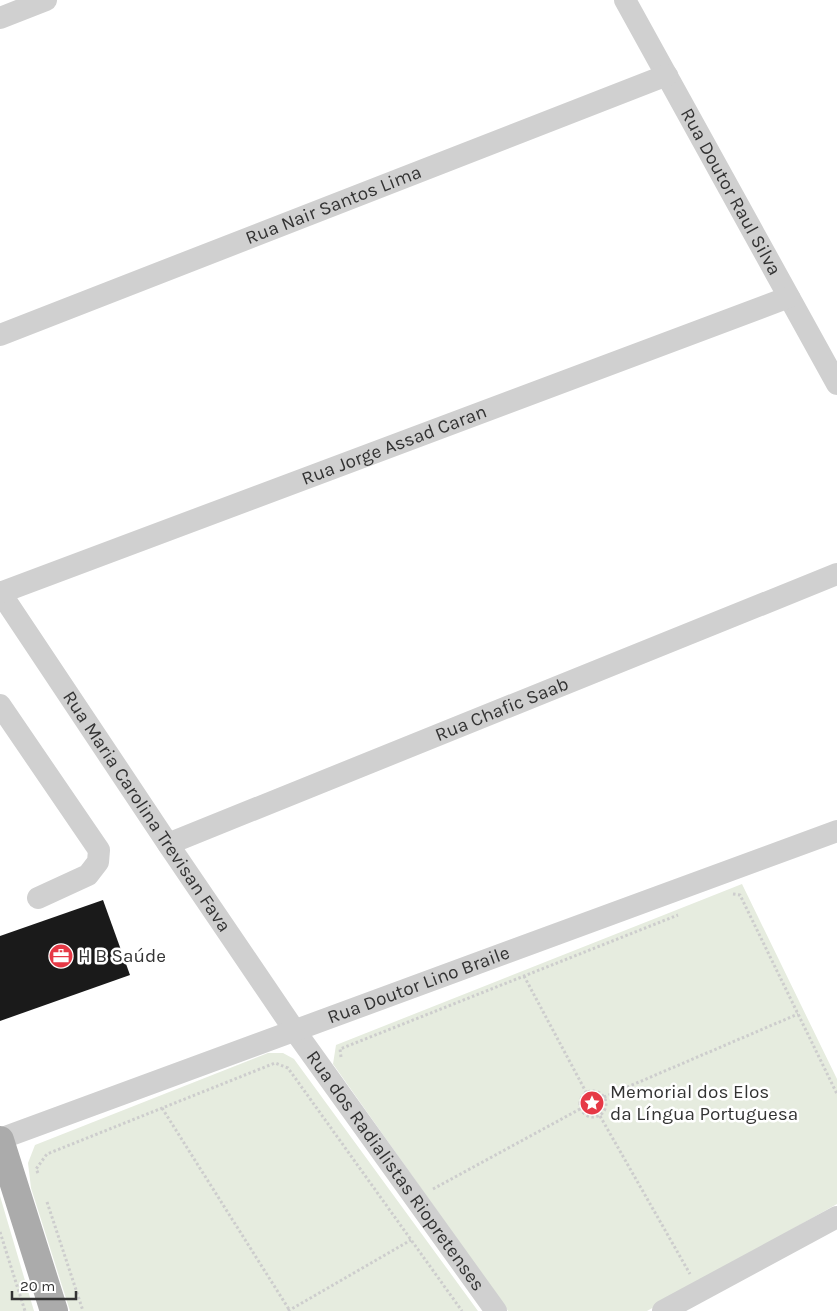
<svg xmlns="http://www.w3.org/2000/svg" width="837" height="1311" font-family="Karla,sans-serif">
	<rect width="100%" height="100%" fill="#fff"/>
	<!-- green -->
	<path fill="#e6ecdf" d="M742 884 837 1079V1204L647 1311H508L333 1064 336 1045Z
		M268 1053H283L294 1059 478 1311H70L31 1188 28 1163 35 1145Z
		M0 1196 34 1311H0Z"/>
	<!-- building -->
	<path fill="#1a1a1a" d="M103 900 130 975 0 1021V936Z"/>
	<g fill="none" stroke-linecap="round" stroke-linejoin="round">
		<!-- path -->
		<path stroke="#cdcdcd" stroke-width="3" stroke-dasharray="2.5 2.5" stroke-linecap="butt" d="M733 894 740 895 837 1094
			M524 976 586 1092
			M341 1057 340 1049 678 915
			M580 1104a13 13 0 1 1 26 0a13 13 0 1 1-26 0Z
			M604 1097 798 1014
			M162 1108 290 1311
			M600 1116 690 1274
			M38 1173 36 1169 47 1154 275 1063 288 1068 462 1311
			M433 1189 580 1109
			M47 1202 83 1311
			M0 1232 25 1311
			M288 1311 411 1240"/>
		<!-- minor -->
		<g stroke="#d0d0d0" stroke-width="22">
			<path id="s1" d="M625 0 837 384"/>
			<path d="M0 18 46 0"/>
			<path id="s2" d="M0 335 667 75"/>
			<path id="s3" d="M0 592 168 844 295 1031 496 1311"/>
			<path id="s4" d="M0 593 789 297"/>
			<path d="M0 705 99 850 98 862 88 875 38 898"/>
			<path id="s5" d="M168 844 837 574"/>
			<path id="s6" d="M0 1139 837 831"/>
			<path d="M663 1311 837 1217"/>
		</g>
		<!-- major -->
		<path stroke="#ababab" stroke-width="28" d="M0 1140 54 1311"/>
	</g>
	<!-- icons -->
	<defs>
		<symbol id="office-disc" viewBox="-11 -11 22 22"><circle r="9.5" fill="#e63946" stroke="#fff"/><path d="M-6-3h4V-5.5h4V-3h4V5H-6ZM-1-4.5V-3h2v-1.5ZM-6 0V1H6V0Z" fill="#fff"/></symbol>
		<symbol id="sight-disc" viewBox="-11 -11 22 22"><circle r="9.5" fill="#e63946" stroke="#fff"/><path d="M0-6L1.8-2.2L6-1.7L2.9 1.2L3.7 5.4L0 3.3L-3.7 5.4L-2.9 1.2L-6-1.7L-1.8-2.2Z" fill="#fff"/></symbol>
	</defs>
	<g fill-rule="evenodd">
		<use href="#office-disc" x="47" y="942" width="28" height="28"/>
		<use href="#sight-disc" x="578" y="1089" width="28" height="28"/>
	</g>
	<g text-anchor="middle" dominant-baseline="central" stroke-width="5" stroke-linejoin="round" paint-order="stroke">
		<!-- street labels -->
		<g font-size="19" fill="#333" stroke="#fff">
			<text stroke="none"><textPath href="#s1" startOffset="219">Rua Doutor Raul Silva</textPath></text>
			<text stroke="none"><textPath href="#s2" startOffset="358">Rua Nair Santos Lima</textPath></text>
			<text stroke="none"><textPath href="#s4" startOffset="421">Rua Jorge Assad Caran</textPath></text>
			<text stroke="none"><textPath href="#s5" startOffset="360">Rua Chafic Saab</textPath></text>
			<text stroke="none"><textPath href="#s3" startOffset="264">Rua Maria Carolina Trevisan Fava</textPath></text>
			<text stroke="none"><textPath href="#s6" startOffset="446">Rua Doutor Lino Braile</textPath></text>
			<text stroke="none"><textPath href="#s3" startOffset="701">Rua dos Radialistas Riopretenses</textPath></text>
		</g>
		<!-- poi labels -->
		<g font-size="19" fill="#333" stroke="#fff" text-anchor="start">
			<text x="78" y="956">H B Saúde</text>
			<text x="610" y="1092">Memorial dos Elos<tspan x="610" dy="22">da Língua Portuguesa</tspan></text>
		</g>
	</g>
	<!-- scale -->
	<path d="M12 1291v8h64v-8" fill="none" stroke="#333333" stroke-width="2.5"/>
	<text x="20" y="1291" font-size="15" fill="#333333" stroke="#ffffff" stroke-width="4" paint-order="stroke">20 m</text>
</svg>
